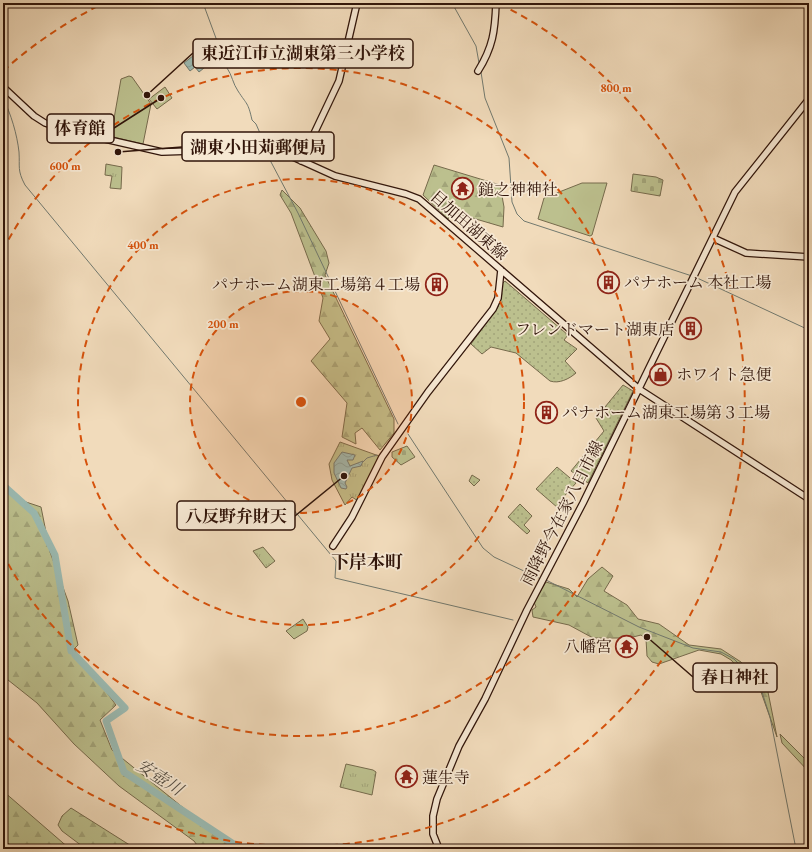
<svg xmlns="http://www.w3.org/2000/svg" width="812" height="852" font-family="'EB Garamond','Noto Serif JP',serif">
	<defs>
		<pattern id="grass-dots" width="8" height="8" patternUnits="userSpaceOnUse"><rect width="8" height="8" fill="#bcc08e"/><path d="M2 2h.1M6 6h.1" fill="none" stroke="#a2a479" stroke-width="1.8" stroke-linecap="round"/></pattern>
		<pattern id="forest-firs" width="22" height="20" patternUnits="userSpaceOnUse"><rect width="22" height="20" fill="#bcc08e"/><path d="M5 1l3.5 6h-7zM16 11l3.5 6h-7z" fill="#a2a479"/></pattern>
		<pattern id="cemetery-stones" width="16" height="16" patternUnits="userSpaceOnUse"><rect width="16" height="16" fill="#bcc08e"/><path d="M2 7V4a2 2 0 0 1 4 0v3zM10 15v-3a2 2 0 0 1 4 0v3z" fill="#a2a479"/></pattern>
		<pattern id="park-tufts" width="24" height="20" patternUnits="userSpaceOnUse"><rect width="24" height="20" fill="#bcc08e"/><path d="M3 7l-1-3M5 7V3M7 7l1-3M15 17l-1-3M17 17v-4M19 17l1-3" fill="none" stroke="#a2a479"/></pattern>
		<pattern id="water-waves" width="16" height="10" patternUnits="userSpaceOnUse"><rect width="16" height="10" fill="#9bbbb3"/><path d="M0 5q4-4 8 0t8 0" fill="none" stroke="#86a099"/></pattern>
	</defs>
	<rect width="100%" height="100%" fill="#f1dbbb"/>
	<filter id="stains"><feTurbulence type="fractalNoise" baseFrequency=".005" numOctaves="4"/><feColorMatrix values="0 0 0 0 .2 0 0 0 0 .09 0 0 0 0 .02 0 0 0 .5 -.17"/></filter>
	<radialGradient id="worn" r=".72"><stop offset=".6" stop-color="#630" stop-opacity="0"/><stop offset="1" stop-color="#630" stop-opacity=".3"/></radialGradient>
	<!-- grass -->
	<path fill="url(#grass-dots)" stroke="#766a4c" d="M505 281 568 335 564 340 577 349 565 361 576 373C569 379 559 384 550 381L516 353 491 347 482 354 471 344 498 307 502 284Z
		M623 385 633 391 588 483 571 471 604 431 596 418Z
		M557 467 576 483 559 502 562 504 558 508 536 489Z
		M472 475 480 480 474 486 469 481Z
		M520 504 532 516 524 525 530 531 527 534 508 517Z"/>
	<!-- forest -->
	<path fill="url(#forest-firs)" stroke="#766a4c" d="M434 165 500 185 504 207 503 227 452 212 448 219 423 195Z
		M282 190 300 208 326 251 329 263 325 275 394 419V433L380 450 362 428 355 433 356 444 342 437 347 403 311 361 330 339 319 321 323 298 291 213 280 195Z
		M3 489 26 502 41 507 50 552 68 601 78 645 74 649 116 705 100 720 112 750 228 844 227 849H200L194 841 119 786 74 744 37 703 3 676Z
		M602 567 613 576 604 591 627 605 638 619 659 624 689 645 721 649 741 662 768 692 777 737 761 692 731 660 721 654 699 650 659 664 652 662 647 656 646 639 641 635 629 638H593L569 625 533 617 532 610 536 607 534 602 546 582 569 589 577 597 588 579Z
		M780 734 809 763V772L782 743Z
		M3 791 70 849H15L3 839Z
		M71 808 136 849H86L62 831 58 825 62 816Z"/>
	<!-- cemetery -->
	<path fill="url(#cemetery-stones)" stroke="#766a4c" d="M633 174 656 177 663 180 660 196 631 191Z
		M407 446 415 457 401 465 392 457V452Z"/>
	<!-- park -->
	<path fill="url(#park-tufts)" stroke="#766a4c" d="M106 164 122 167 121 189 110 188 112 176 105 175Z
		M340 442 379 456 358 501 352 497 345 505 332 480 329 464Z
		M263 547 275 561 266 568 253 551Z
		M303 619 308 627 307 631 294 639 286 631Z
		M346 764 373 770 376 772 372 795 340 787Z"/>
	<!-- garden -->
	<path fill="#bcc08e" stroke="#766a4c" d="M129 76 132 77 151 104 143 144 113 137 112 130 121 79Z
		M165 87 172 98 157 109 149 99Z
		M582 183H607L592 235 590 236 538 219 544 198Z"/>
	<!-- water -->
	<path fill="url(#water-waves)" stroke="#71796f" d="M199 51 209 64 199 72 195 67 190 71 184 63Z
		M342 452 355 455 353 460H347L350 466 363 461 361 466 352 468 345 483 347 487 346 489 341 488 334 473V463Z"/>
	<g fill="none" stroke-linecap="round" stroke-linejoin="round">
		<!-- stream -->
		<path stroke="#71796f" stroke-width="1" d="M203 3 227 68C232 75 233 84 238 91 247 105 248 102 252 120L256 124 263 140
			M452 3 476 46 479 63
			M481 72 485 98 509 158 512 202 517 214 524 221 692 276
			M3 98C11 114 17 134 19 152 20 167 17 170 25 185L336 561 335 578 513 620
			M266 147 271 162 298 213 398 424
			M695 277 809 330
			M408 434 483 548 494 557 541 579
			M363 462 367 458 377 455
			M546 580 639 627 693 648 721 652 734 659 752 677 762 692 770 717 796 849"/>
		<!-- river -->
		<path stroke="#9bbbb3" stroke-width="7" d="M3 485 34 513 55 555 71 651
			M75 655 125 708 106 721 124 772 235 845 244 849"/>
		<defs>
			<path id="secondary" d="M478 71C493 47 495 31 496 3
				M3 87 34 116 45 123 70 131 162 152 192 151 244 142H260L335 176 406 194 419 199 639 389 809 499
				M301 161 339 81 357 3
				M713 238 746 253 809 257
				M333 546 352 517 382 457 428 392 493 309 498 298 501 270
				M439 849 433 834V816L437 799 459 746 485 699 527 610 583 503 735 192 809 99"/>
		</defs>
		<!-- secondary casing -->
		<use href="#secondary" stroke="#31150a" stroke-width="8"/>
		<!-- secondary -->
		<use href="#secondary" stroke="#f6e8d3" stroke-width="5.5"/>
	</g>
	<!-- distance rings -->
	<circle cx="301" cy="402" r="111" fill="#d6520c" fill-opacity=".12"/>
	<g fill="none" stroke="#d6520c" stroke-width="2" stroke-dasharray="7 5">
		<circle cx="301" cy="402" r="111"/>
		<circle cx="301" cy="402" r="223"/>
		<path d="M3 250A334 334 0 1 1 3 554"/>
		<path d="M3 71A445 445 0 0 1 102 4M500 4A445 445 0 1 1 3 733"/>
	</g>
	<!-- icons -->
	<defs>
		<symbol id="temple-ring" viewBox="-11 -11 22 22"><circle r="9.5" fill="#f6e8d3" stroke="#8f2418" stroke-width="1.5"/><path d="M0-6L5-2H3V0L6.5 2.5H4V6H1.5V3h-3V6H-4V2.5H-6.5L-3 0V-2H-5Z" fill="#8f2418"/></symbol>
		<symbol id="building-ring" viewBox="-11 -11 22 22"><circle r="9.5" fill="#f6e8d3" stroke="#8f2418" stroke-width="1.5"/><path d="M-4-6H4V6H1V3H-1V6H-4ZM-2.5-4.3h1.7v1.8h-1.7ZM.8-4.3h1.7v1.8H.8ZM-2.5-1h1.7V.8h-1.7ZM.8-1h1.7V.8H.8Z" fill="#8f2418"/></symbol>
		<symbol id="shop-ring" viewBox="-11 -11 22 22"><circle r="9.5" fill="#f6e8d3" stroke="#8f2418" stroke-width="1.5"/><path d="M-5-2.5h2.3a2.7 3.5 0 0 1 5.4 0H5L5.5 6h-11ZM-1.5-2.5h3a1.5 2.3 0 0 0-3 0Z" fill="#8f2418"/></symbol>
	</defs>
	<g fill-rule="evenodd">
		<use href="#temple-ring" x="450" y="176" width="25" height="25"/>
		<use href="#building-ring" x="596" y="270" width="25" height="25"/>
		<use href="#building-ring" x="424" y="272" width="25" height="25"/>
		<use href="#building-ring" x="678" y="316" width="25" height="25"/>
		<use href="#shop-ring" x="648" y="362" width="25" height="25"/>
		<use href="#building-ring" x="534" y="400" width="25" height="25"/>
		<use href="#temple-ring" x="614" y="634" width="25" height="25"/>
		<use href="#temple-ring" x="394" y="764" width="25" height="25"/>
	</g>
	<g text-anchor="middle" dominant-baseline="central" stroke-width="3.5" stroke-linejoin="round" paint-order="stroke">
		<!-- poi labels -->
		<g font-size="16" fill="#31150a" stroke="#f6e8d3" text-anchor="start">
			<text x="478" y="189">鎚之神神社</text>
			<text x="624" y="282">パナホーム 本社工場</text>
			<text x="420" y="284" text-anchor="end">パナホーム湖東工場第４工場</text>
			<text x="674" y="329" text-anchor="end">フレンドマート湖東店</text>
			<text x="676" y="374">ホワイト急便</text>
			<text x="562" y="412">パナホーム湖東工場第３工場</text>
			<text x="612" y="646" text-anchor="end">八幡宮</text>
			<text x="422" y="777">蓮生寺</text>
		</g>
		<!-- street labels -->
		<g font-size="16" fill="#31150a" stroke="#f6e8d3">
			<text transform="translate(469 225) rotate(41)">目加田湖東線</text>
			<text transform="translate(562 513) rotate(-63)">雨降野今在家八日市線</text>
		</g>
		<!-- water labels -->
		<g font-size="17" font-style="italic" fill="#564f45" stroke="#f6e8d3">
			<text transform="translate(160 777) rotate(33)">安壺川</text>
		</g>
		<!-- quarter labels -->
		<g font-size="18" font-weight="bold" fill="#31150a" stroke="#f6e8d3">
			<text x="367" y="561">下岸本町</text>
		</g>
	</g>
	<circle cx="301" cy="402" r="6" fill="#d6520c" stroke="#f6e8d3" stroke-width="2"/>
	<g font-size="12" text-anchor="middle" font-weight="bold" fill="#d6520c" stroke="#f6e8d3" stroke-width="3.5" stroke-linejoin="round" paint-order="stroke">
		<text x="616" y="92">800 m</text>
		<text x="65" y="170">600 m</text>
		<text x="143" y="249">400 m</text>
		<text x="223" y="328">200 m</text>
	</g>
	<!-- callouts -->
	<path fill="none" stroke="#31150a" stroke-width="1.5" d="M147 95L193 53M161 98L114 128M118 152L182 147M344 476L295 516M647 637L693 677"/>
	<g fill="#31150a" stroke="#f6e8d3" stroke-width="1.5">
		<circle cx="147" cy="95" r="4"/>
		<circle cx="161" cy="98" r="4"/>
		<circle cx="118" cy="152" r="4"/>
		<circle cx="344" cy="476" r="4"/>
		<circle cx="647" cy="637" r="4"/>
	</g>
	<g fill="#f6e8d3" stroke="#31150a" stroke-width="1.5">
		<rect x="193" y="39" width="220" height="29" rx="4"/>
		<rect x="47" y="114" width="67" height="29" rx="4"/>
		<rect x="182" y="132" width="152" height="29" rx="4"/>
		<rect x="177" y="501" width="118" height="29" rx="4"/>
		<rect x="693" y="663" width="84" height="29" rx="4"/>
	</g>
	<g font-size="17" text-anchor="middle" font-weight="bold" fill="#31150a">
		<text x="303" y="59">東近江市立湖東第三小学校</text>
		<text x="80" y="134">体育館</text>
		<text x="258" y="153">湖東小田苅郵便局</text>
		<text x="236" y="522">八反野弁財天</text>
		<text x="735" y="683">春日神社</text>
	</g>
	<!-- margin -->
	<rect width="812" height="852" fill="none" stroke="#f1dbbb" stroke-width="16"/>
	<rect x="4" y="4" width="804" height="844" fill="none" stroke="#31150a" stroke-width="2"/>
	<rect x="8" y="8" width="796" height="836" fill="none" stroke="#31150a"/>
	<rect width="100%" height="100%" filter="url(#stains)"/>
	<rect width="100%" height="100%" fill="url(#worn)"/>
</svg>
